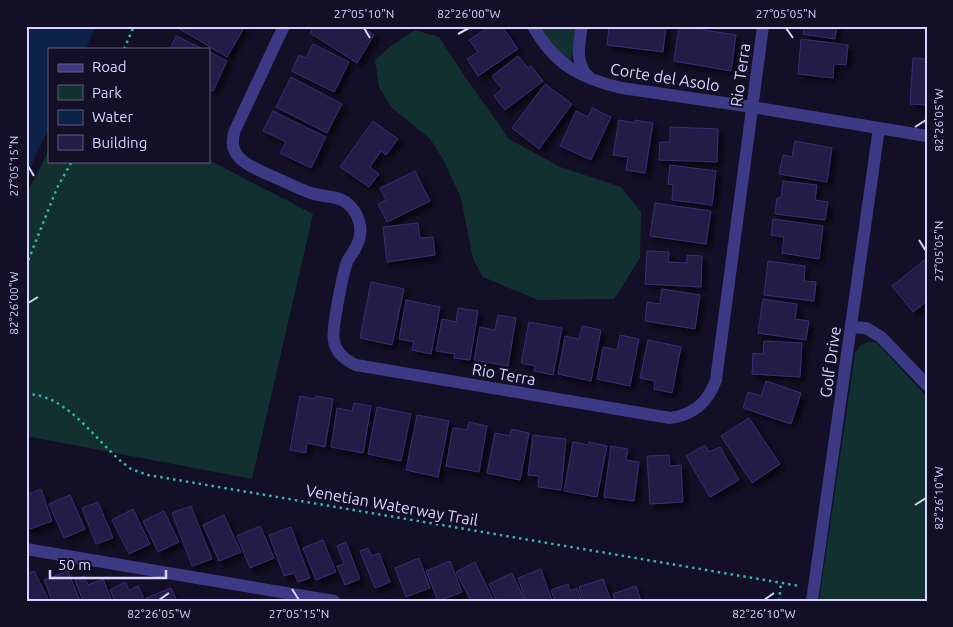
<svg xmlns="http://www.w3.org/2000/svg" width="953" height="627" font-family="Ubuntu,sans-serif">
	<defs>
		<filter id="shadow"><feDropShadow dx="4.5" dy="4.5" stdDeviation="2.5" flood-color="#0009"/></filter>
	</defs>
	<rect width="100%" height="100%" fill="#130f26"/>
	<!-- green -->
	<path fill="#12302f" d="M537 26H577L572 57 570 61H567Z
		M415 30 439 37 466 78 509 139 560 167 621 187 641 212 640 258 614 299 538 300 483 277 473 259 461 198 443 159 430 139 392 108 379 87 375 60 391 46Z
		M49 150V161H209V160L313 214 252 479 26 436V195Z
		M869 342 877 343 927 397V601H819L855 353 861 345Z"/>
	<!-- water -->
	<path fill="#0c2248" d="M26 26H96L86 49H49V128L26 176Z"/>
	<!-- building -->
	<path fill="#241b47" stroke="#3b2d73" filter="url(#shadow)" d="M179 26H241L244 28 227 57 178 28Z
		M314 26H360L374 35 357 63 310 33Z
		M490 26H502L518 49 478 76 467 59 478 52 469 40Z
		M609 26H666L663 52 607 45Z
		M679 26 736 35 731 71 674 61Z
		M805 26H837L835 39 803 34Z
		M176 36 203 49H170Z
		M801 39 848 45 846 65 834 64 833 78 798 74Z
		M313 44 349 62 334 92 292 71 299 55 306 58Z
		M209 52 227 61 213 91 209 89Z
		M518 56 528 68 531 66 543 81 505 110 494 96 502 89 492 76Z
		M913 58 927 59V105L910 104Z
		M291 77 342 104 327 133 276 107Z
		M545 84 572 104 539 149 512 128Z
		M592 108 611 117 591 160 560 146 576 111 588 117Z
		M273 111 326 137 311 168 280 153 286 142 263 131Z
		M619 120 635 123V120L653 123 645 173 626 170 628 157 613 155Z
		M373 121 398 139 386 155 381 151 370 167 379 174 369 187 340 167Z
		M670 127 718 129 717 162 659 160 660 142H670Z
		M795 141 832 148 827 182 779 174 783 155 792 157Z
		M670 165 716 171 712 205 672 200 673 185 668 184Z
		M415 171 430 201 387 222 378 204 386 200 380 188Z
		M783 181 817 185 815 200 828 202 825 220 775 214 777 198H781Z
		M655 203 711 211 706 244 650 236Z
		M773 219 823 226 819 259 782 253 784 237 771 235Z
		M418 223 420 238 433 237 435 255 387 262 383 227Z
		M647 251 669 252 668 262 687 263V255L702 256 701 287 645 284Z
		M927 258V301L913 312 892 286Z
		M768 261 805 266 804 281 816 282 814 301 764 295Z
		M371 282 404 289 392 345 360 338Z
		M662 289 700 295 695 329 645 321 647 302 660 304Z
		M763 299 797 304 795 319 809 321 806 340 758 333Z
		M406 300 440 307 431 354 412 350 414 342 399 339Z
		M458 308 478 311 470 360 454 358 455 354 436 351 442 319 456 322Z
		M498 315 516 318 508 366 474 360 480 327 495 330Z
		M529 322 562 328 553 375 534 371 535 366 521 363Z
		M582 326 601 330 591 381 558 374 565 336 579 339Z
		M620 335 639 339 630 386 597 379 603 347 617 350Z
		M648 340 681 347 672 393 654 389 655 381 640 378Z
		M764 341 802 343 800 377 752 374 753 353 763 354Z
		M766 381 801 393 791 424 743 408 748 392 761 396Z
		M300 396 315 399 316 396 333 399 325 447 307 443 306 453 290 450Z
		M354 403 371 406 363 453 331 447 337 408 352 411Z
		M377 407 411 414 401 461 368 454Z
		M417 415 449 421 438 477 406 470Z
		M749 418 780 464 752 483 721 436Z
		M469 422 487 426 479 472 446 466 453 428 467 430Z
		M511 429 529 433 520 480 487 473 495 433 510 436Z
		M533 435 566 439 561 490 538 487 539 476 528 475Z
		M573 442 588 445 589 442 607 446 597 497 564 491Z
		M705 445 709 452 720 447 739 480 710 497 686 456Z
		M611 446 628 449 626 460 639 462 634 501 604 497Z
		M669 455 670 466 681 465 683 502 650 504 647 456Z
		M41 489 52 521 27 530 26 495Z
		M70 495 85 529 64 538 49 504Z
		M98 502 113 538 96 544 82 508Z
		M191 506 212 559 192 566 172 513Z
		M133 509 150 544 129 554 112 520Z
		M164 511 179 542 158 552 143 521Z
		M224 515 241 552 219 561 203 525Z
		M260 526 274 558 250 568 237 536Z
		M291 527 310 578 298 582 294 573 284 576 269 535Z
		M323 540 336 572 316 580 303 548Z
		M346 542 360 579 345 585 337 566 344 564 337 546Z
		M368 548 372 556 379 553 390 582 375 588 360 551Z
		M419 558 430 588 406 597 395 568Z
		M450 561 462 592 438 601 426 571Z
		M475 562 494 601H471L456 572Z
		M541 569 552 601H526L518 578Z
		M34 571 49 601H26V575Z
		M68 571 80 601H52L44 580Z
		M512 573 525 601H497L489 584Z
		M84 576 88 585 103 579 112 601H83L75 580Z
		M603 579 611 601H584L579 587Z
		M125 582 129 590 138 586 145 601H115L110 590Z
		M568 584 570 591 577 588 582 601H555L551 590Z
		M636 586 641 601H615L613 594Z
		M171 588 177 601H147L146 598Z"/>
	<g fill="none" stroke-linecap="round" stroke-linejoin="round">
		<!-- path -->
		<path stroke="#2fb8b0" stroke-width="2.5" stroke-dasharray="2.5 4" stroke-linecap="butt" d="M124 49 134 26
			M26 266 57 188 72 161
			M26 394C67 394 94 439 123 463L131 469 148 475 800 586
			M779 601 781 583"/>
		<!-- minor -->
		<path stroke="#3d3a85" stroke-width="12" d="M284 26 235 130C224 160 255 168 276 178 288 183 299 189 311 193 330 199 342 193 355 212 362 224 362 237 355 249 353 253 349 257 347 262 343 273 331 331 334 341 336 353 345 360 356 365L670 418C694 415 708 402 716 380L763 26
			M533 26C554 64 581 79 622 88L752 107 927 136
			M582 26C579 45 574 64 590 78
			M852 327 866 328 881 337 927 385
			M26 549 334 601
			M812 601 879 128"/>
	</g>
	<!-- ticks -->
	<path fill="none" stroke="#d9d4ff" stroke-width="2" d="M364 28 370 38M786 28 793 38M458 34 469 28M915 127 926 120M28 166 34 176M919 240 926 251M28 303 38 297M915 505 926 498M292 589 299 600M159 600 169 593M764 600 774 593"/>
	<g text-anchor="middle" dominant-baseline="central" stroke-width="4" stroke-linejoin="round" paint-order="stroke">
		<!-- street labels -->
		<g font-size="16" fill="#d9d4ff" stroke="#130f26">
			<text transform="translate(740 75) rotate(-82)">Rio Terra</text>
			<text transform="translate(665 77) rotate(9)">Corte del Asolo</text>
			<text transform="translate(830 362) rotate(-82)">Golf Drive</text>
			<text transform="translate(504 374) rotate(10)">Rio Terra</text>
			<text transform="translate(392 505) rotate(10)">Venetian Waterway Trail</text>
		</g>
	</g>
	<!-- border -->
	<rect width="953" height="627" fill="none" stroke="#130f26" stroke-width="55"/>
	<!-- legend -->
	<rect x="48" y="48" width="162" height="115" fill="#130f26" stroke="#625e7d"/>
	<rect x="58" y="64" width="25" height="8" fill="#3d3a85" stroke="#625e7d"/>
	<text x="92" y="72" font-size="15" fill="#d9d4ff">Road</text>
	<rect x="58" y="85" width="25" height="15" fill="#12302f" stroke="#625e7d"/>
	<text x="92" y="98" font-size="15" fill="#d9d4ff">Park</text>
	<rect x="58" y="110" width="25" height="15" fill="#0c2248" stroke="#625e7d"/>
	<text x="92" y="122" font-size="15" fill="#d9d4ff">Water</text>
	<rect x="58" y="135" width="25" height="15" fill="#241b47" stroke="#625e7d"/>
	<text x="92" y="148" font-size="15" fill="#d9d4ff">Building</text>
	<!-- scale -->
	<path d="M50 570v8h116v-8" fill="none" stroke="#d9d4ff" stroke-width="2.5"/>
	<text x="58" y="570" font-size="15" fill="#d9d4ff" stroke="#130f26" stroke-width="4" paint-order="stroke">50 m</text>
	<rect x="28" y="28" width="898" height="572" fill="none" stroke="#d9d4ff" stroke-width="2"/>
	<g font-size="12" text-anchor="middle" fill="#d9d4ff">
		<text x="364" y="18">27°05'10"N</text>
		<text x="469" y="18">82°26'00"W</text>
		<text x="786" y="18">27°05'05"N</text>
		<text transform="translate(939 120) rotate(-90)" y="4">82°26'05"W</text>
		<text transform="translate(14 166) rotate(-90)" y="4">27°05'15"N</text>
		<text transform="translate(939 251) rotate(-90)" y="4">27°05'05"N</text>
		<text transform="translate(14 303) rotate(-90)" y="4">82°26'00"W</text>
		<text transform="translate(939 498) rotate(-90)" y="4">82°26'10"W</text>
		<text x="159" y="618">82°26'05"W</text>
		<text x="299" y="618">27°05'15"N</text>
		<text x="764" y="618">82°26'10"W</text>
	</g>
</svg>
